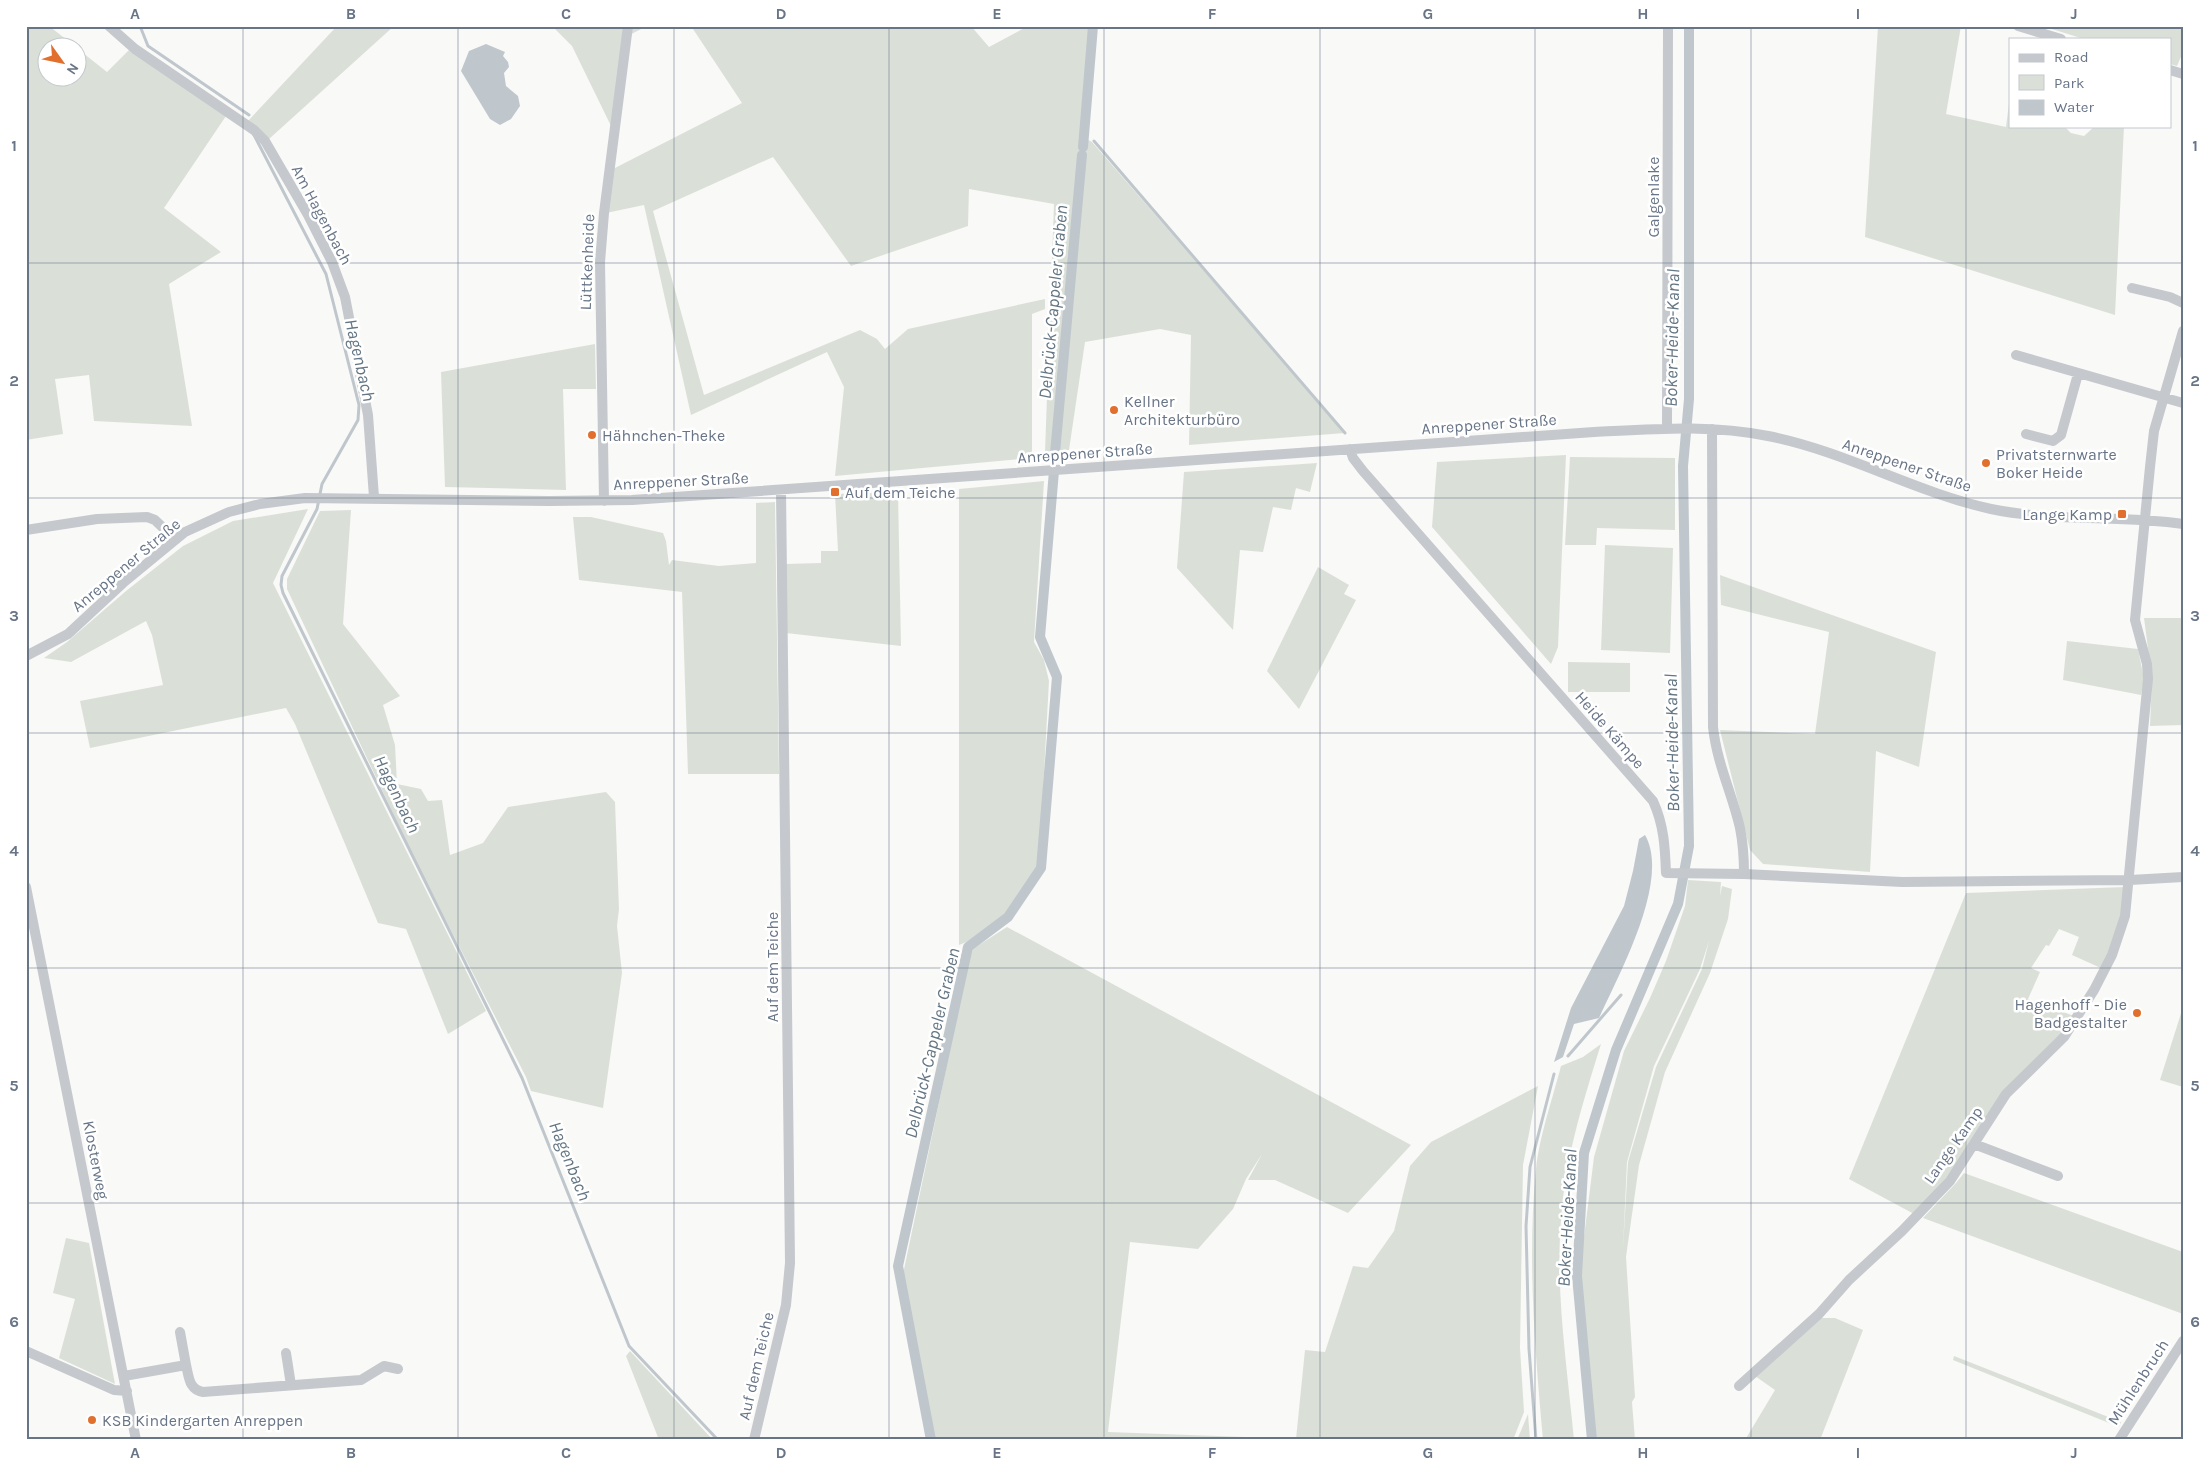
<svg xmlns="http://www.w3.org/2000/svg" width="2209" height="1466" font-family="Karla,sans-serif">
	<rect width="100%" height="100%" fill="#f9f9f7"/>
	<!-- green -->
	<path fill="#dae0d8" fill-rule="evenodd" d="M26 26H49L76 47 48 48V78H78V49L107 72 129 50 226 116 164 208 221 252 169 284 192 426 94 421 89 375 55 379 63 434 26 440Z
		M337 26H394L269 139 248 121Z
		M552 26H647L622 39 612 128 572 46Z
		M691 26H971L989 47 1028 26H1090L1081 136 1092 142 1345 433 1189 445 1191 335 1160 329 1085 342 1069 450 1045 452 1054 204 969 189 968 226 851 266 773 157 653 211 704 395 860 330 877 339 885 349 908 329 1045 299V309L1032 314V458L835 476 844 387 827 352 691 415 644 205 606 213 611 170 742 103Z
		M1878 26H1961L1946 114 2006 127 2010 96V126H2064L2071 133 2084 136 2095 126H2124L2115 315 1865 237Z
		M2042 26H2183V52L2177 66 2170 64V39H2084Z
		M595 344 596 389H563L566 490 445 487 441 372Z
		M1566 455 1558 647 1551 664 1432 527 1437 462Z
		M1570 457 1675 458V530L1597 528 1596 545H1565Z
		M1317 463 1310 492 1296 488 1291 510 1273 507 1263 552 1240 550 1233 630 1177 568 1184 472Z
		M1044 481 1034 642 1044 660 1049 681 1039 864 1020 896 1003 917 971 940 959 945V489Z
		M898 492 901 646 786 633 785 564 821 563V551H838L835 494Z
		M775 502 779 774H688L682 592 579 580 573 517H591L663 533 666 541 669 565 672 560 719 566 756 563V503Z
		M308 509 273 583 486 1011 448 1034 406 929 378 923 295 724 286 708 90 748 80 701 163 685 152 635 146 621 71 662 44 658 67 642 126 591 183 546 233 521Z
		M351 510 343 624 400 696 383 705 395 745 397 784 421 789 428 801 442 800 450 855 483 843 508 807 606 792 615 802 619 909 617 926 622 973 603 1108 531 1091 526 1077 417 864 287 589V579L320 511Z
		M1605 545 1673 548 1670 653 1601 650Z
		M1318 567 1349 585 1344 594 1356 600 1299 709 1267 671Z
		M1720 575 1936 652 1919 767 1876 751 1870 872 1763 864 1750 850 1720 730 1815 734 1829 632 1721 605Z
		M2144 618H2183V725L2150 726 2152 679Z
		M2067 641 2138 649 2144 679 2141 695 2063 680Z
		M1568 662 1630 663V692H1568Z
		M1688 880 1721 882 1720 896 1722 886 1732 889 1728 919 1710 973 1665 1072 1639 1165 1626 1257 1635 1397 1632 1402 1635 1440H1594L1579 1277 1594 1157 1624 1051 1650 998 1666 961 1685 906ZM1709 941 1702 969 1656 1067 1628 1162 1623 1248 1627 1162 1654 1066 1700 969Z
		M2125 887 2123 915 2103 969 2072 955 2079 937 2059 929 2049 946 2046 945 2031 968 2040 972 2028 999 2074 1016 2062 1035 2003 1093 1946 1178 1914 1214 1849 1179 1966 893Z
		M1007 927 1411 1145 1348 1213 1275 1180H1248L1262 1154 1246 1179 1233 1209 1198 1249 1130 1242 1108 1432 1296 1439 1305 1350 1325 1352 1353 1266 1368 1268 1394 1231 1410 1166 1431 1142 1538 1086 1523 1165 1520 1348 1524 1412 1513 1440H934L902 1279 971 950Z
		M2183 1007V1087L2160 1080Z
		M1601 1044C1584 1099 1567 1152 1562 1209 1554 1285 1567 1364 1574 1440H1543C1535 1350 1527 1259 1536 1169 1539 1138 1553 1097 1561 1066L1583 1057Z
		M1964 1173 2183 1252V1314L1923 1218 1956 1183Z
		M66 1238 89 1243 115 1384 59 1358 75 1299 53 1293Z
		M1819 1318H1835L1863 1330 1820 1440H1745L1775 1390 1755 1376Z
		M630 1351 713 1440H659L626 1356Z
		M1954 1356 2121 1422 2119 1427 1953 1360Z
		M1528 1414 1530 1440H1517Z"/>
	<!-- water -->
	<path fill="#bfc7cd" d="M486 44 505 52 503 56 508 62 509 67 504 73 506 86 518 96 520 106 511 119 500 125 490 119 461 71 469 51Z
		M1645 835C1671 880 1619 974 1599 1018L1574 1024 1563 1057 1554 1062 1571 1008 1624 906 1633 871 1639 839Z"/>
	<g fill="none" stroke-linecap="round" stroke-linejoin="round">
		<!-- stream -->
		<path stroke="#bfc7cd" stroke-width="3" d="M140 26 148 46 249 115
			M254 135 326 274 359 405 358 420 322 484 317 509 282 576 281 585 283 593 522 1078 629 1346 718 1440
			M1094 141 1345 433
			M1568 1056 1621 995
			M1536 1440 1529 1349 1526 1226 1530 1167 1554 1074"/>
		<!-- canal -->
		<path stroke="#bfc7cd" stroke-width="10" d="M1083 147 1093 26
			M1055 453 1082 155
			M931 1440 898 1266 968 947 1008 917 1041 868 1057 677 1040 637 1054 471
			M1592 1440 1577 1276 1584 1153 1616 1050 1678 904 1689 846 1683 466 1689 399V26"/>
		<!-- minor -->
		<path stroke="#c5c8cc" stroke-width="10" d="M109 26 135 49 254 130 265 141 308 215 332 262 345 297 368 415 374 497
			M2018 26 2061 39
			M2170 70 2183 74
			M2132 288 2170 297 2183 303
			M2016 355 2183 403
			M1667 428 1668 26
			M2026 434 2053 441 2061 435 2078 374
			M1350 449 1353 458 1363 471 1653 801C1664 825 1665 847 1666 873L1744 874C1744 859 1743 843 1740 828 1732 793 1717 764 1713 727L1712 429
			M604 501 600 262 604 213 628 26
			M26 530 97 519 147 517 155 520 175 539
			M26 656 68 634 123 583 185 532 229 512 260 504 305 498 549 501 632 500 1594 432C1653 429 1710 424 1768 436 1845 451 1914 492 1991 509 2054 522 2119 515 2183 524
			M1744 874 1902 882 2130 880 2183 877
			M26 887 136 1440
			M1974 1144 2058 1176
			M180 1332 186 1365
			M26 1351 114 1390 127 1391
			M286 1353 291 1385
			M124 1376 186 1365C189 1377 189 1390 203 1392L361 1380 384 1366 398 1369
			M1739 1386 1819 1314 1849 1280 1902 1231 1950 1181 2006 1094 2064 1037 2094 990 2112 955 2125 916 2148 679 2147 664 2135 620 2150 467 2154 431 2183 331
			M754 1440 786 1305 790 1263 781 490
			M2119 1440 2183 1341"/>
	</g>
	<!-- grid -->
	<path fill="none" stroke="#687587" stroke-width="1" stroke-opacity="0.55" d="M243 26V1440M458 26V1440M674 26V1440M889 26V1440M1104 26V1440M1320 26V1440M1535 26V1440M1751 26V1440M1966 26V1440M26 263H2183M26 498H2183M26 733H2183M26 968H2183M26 1203H2183"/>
	<!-- markers -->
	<g fill="#e1702e" stroke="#fff" stroke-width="2">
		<circle cx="1114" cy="410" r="5"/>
		<circle cx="592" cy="435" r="5"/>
		<circle cx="1986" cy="463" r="5"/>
		<rect x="830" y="487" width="10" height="10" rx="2.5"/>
		<rect x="2117" y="509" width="10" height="10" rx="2.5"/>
		<circle cx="2137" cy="1013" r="5"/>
		<circle cx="92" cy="1420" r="5"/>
	</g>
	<g text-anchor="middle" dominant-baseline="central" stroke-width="5" stroke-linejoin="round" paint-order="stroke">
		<!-- street labels -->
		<g font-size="16" fill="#687587" stroke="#fff">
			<text transform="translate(1653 197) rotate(-90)">Galgenlake</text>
			<text transform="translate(322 215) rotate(62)">Am Hagenbach</text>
			<text transform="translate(587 262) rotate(-88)">Lüttkenheide</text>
			<text transform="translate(1489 424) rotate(-4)">Anreppener Straße</text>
			<text transform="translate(1085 453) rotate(-4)">Anreppener Straße</text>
			<text transform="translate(1907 465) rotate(19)">Anreppener Straße</text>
			<text transform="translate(681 481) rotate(-3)">Anreppener Straße</text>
			<text transform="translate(126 565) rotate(-40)">Anreppener Straße</text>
			<text transform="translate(1610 730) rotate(49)">Heide Kämpe</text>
			<text transform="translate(772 967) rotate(-90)">Auf dem Teiche</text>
			<text transform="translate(1953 1145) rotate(-55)">Lange Kamp</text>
			<text transform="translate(96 1160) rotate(79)">Klosterweg</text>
			<text transform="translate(756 1366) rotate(-77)">Auf dem Teiche</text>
			<text transform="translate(2138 1382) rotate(-57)">Mühlenbruch</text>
		</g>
		<!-- poi labels -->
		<g font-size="16" fill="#687587" stroke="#fff" text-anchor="start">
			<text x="1124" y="401">Kellner<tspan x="1124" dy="18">Architekturbüro</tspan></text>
			<text x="602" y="435">Hähnchen-Theke</text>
			<text x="1996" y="454">Privatsternwarte<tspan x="1996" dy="18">Boker Heide</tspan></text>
			<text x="845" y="492">Auf dem Teiche</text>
			<text x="2112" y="514" text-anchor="end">Lange Kamp</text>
			<text x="2127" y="1004" text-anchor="end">Hagenhoff - Die<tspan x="2127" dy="18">Badgestalter</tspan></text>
			<text x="102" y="1420">KSB Kindergarten Anreppen</text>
		</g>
		<!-- water labels -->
		<g font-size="18" font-style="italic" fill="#647683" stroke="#fff">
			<text transform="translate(1053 302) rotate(-85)">Delbrück-Cappeler Graben</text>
			<text transform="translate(1672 338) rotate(-89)">Boker-Heide-Kanal</text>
			<text transform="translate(360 360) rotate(77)">Hagenbach</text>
			<text transform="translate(1672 743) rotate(-91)">Boker-Heide-Kanal</text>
			<text transform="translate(397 794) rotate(64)">Hagenbach</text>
			<text transform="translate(932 1043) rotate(-77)">Delbrück-Cappeler Graben</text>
			<text transform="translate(570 1161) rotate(68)">Hagenbach</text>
			<text transform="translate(1567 1218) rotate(-87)">Boker-Heide-Kanal</text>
		</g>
	</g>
	<!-- border -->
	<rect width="2209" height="1466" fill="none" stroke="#ffffff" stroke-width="55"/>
	<!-- legend -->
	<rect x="2009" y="38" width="162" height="90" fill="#ffffff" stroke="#c3c8cf"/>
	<rect x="2019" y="54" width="25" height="8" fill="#c5c8cc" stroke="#c3c8cf"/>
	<text x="2054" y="62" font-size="15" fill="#687587">Road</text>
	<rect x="2019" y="75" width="25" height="15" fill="#dae0d8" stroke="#c3c8cf"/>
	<text x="2054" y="88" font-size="15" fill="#687587">Park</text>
	<rect x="2019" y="100" width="25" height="15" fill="#bfc7cd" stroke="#c3c8cf"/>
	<text x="2054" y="112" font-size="15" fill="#687587">Water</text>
	<!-- north arrow -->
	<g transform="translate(62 62) rotate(123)"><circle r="24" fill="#ffffff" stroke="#c3c8cf"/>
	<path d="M0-4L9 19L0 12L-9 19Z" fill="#e1702e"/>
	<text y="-8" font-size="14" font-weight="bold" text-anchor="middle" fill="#687587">N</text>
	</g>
	<rect x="28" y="28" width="2154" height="1410" fill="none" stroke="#687587" stroke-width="2"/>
	<g font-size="16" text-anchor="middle" font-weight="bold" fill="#687587">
		<text x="135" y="19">A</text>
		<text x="351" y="19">B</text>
		<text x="566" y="19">C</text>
		<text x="781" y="19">D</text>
		<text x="997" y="19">E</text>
		<text x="1212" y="19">F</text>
		<text x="1428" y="19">G</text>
		<text x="1643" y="19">H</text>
		<text x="1858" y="19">I</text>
		<text x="2074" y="19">J</text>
		<text x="14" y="151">1</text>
		<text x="2195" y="151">1</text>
		<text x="14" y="386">2</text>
		<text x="2195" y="386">2</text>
		<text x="14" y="621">3</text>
		<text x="2195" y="621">3</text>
		<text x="14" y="856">4</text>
		<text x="2195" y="856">4</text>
		<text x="14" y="1091">5</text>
		<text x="2195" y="1091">5</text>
		<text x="14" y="1327">6</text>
		<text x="2195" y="1327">6</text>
		<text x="135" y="1458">A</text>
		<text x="351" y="1458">B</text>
		<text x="566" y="1458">C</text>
		<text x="781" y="1458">D</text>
		<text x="997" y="1458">E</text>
		<text x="1212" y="1458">F</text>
		<text x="1428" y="1458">G</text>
		<text x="1643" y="1458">H</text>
		<text x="1858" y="1458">I</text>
		<text x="2074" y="1458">J</text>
	</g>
</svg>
